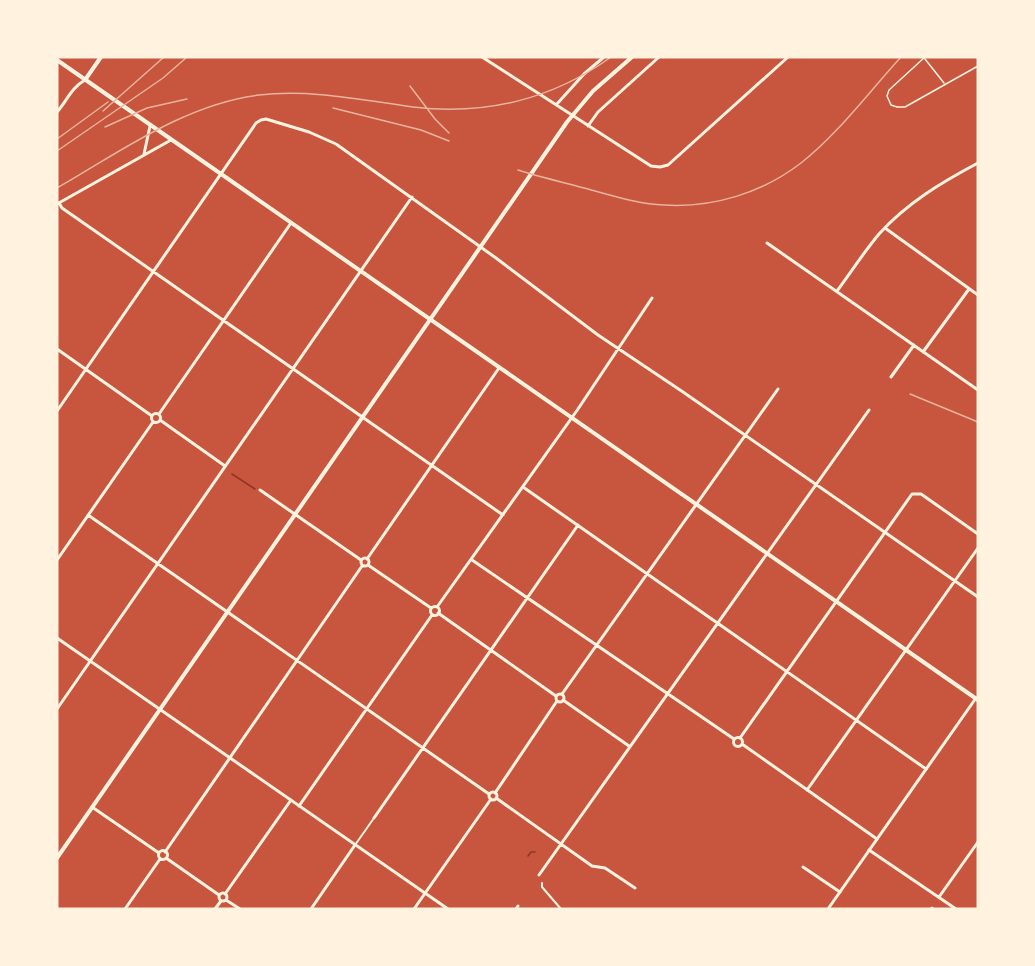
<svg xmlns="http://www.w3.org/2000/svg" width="1035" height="966" font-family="Inter,sans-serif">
	<rect width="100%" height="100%" fill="#c8553d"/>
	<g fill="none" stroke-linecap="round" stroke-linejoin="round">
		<!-- stream -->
		<path stroke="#8f3625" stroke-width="1.5" d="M232 474 255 489
			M528 856 531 852H535"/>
		<!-- service -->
		<path stroke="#fff3e0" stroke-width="1.5" d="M925 57 889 90 887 96 891 105 897 107H905L978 66
			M925 59 944 83"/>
		<!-- pedestrian -->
		<path stroke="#fff3e0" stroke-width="2" d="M355 845 374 818
			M542 883V887L561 909"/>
		<!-- minor -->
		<path stroke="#fff3e0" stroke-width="3" d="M482 57 651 166 660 167 668 165 788 57
			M556 105 584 74 604 57
			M57 112C66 102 72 87 85 80
			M588 126 598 112 659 57
			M59 203 62 208 503 515
			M885 228 978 295
			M767 243 978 390
			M837 291C851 272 864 252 879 234 907 203 942 182 978 163
			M57 349 152 416
			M923 352 969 289
			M891 377 914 345
			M57 411 256 123 261 120 266 119 309 132 336 144 496 258 598 335 683 392 978 597
			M151.5 418a4.5 4.5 0 1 1 9 0a4.5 4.5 0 1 1-9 0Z
			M159 414 291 223
			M160 420 225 466
			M523 487 926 769
			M260 490 361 560
			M88 515 489 794
			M361 562a4 4 0 1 1 8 0a4 4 0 1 1-8 0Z
			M367 559 499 368
			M57 560 153 422
			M472 560 734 739
			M368 565 431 608
			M430.5 611a4.5 4.5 0 1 1 9 0a4.5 4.5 0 1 1-9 0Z
			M437 607 578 409 652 298
			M438 613 556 696
			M556 698a4 4 0 1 1 8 0a4 4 0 1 1-8 0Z
			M562 694 778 389
			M563 700 629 746
			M57 709 412 197
			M733.5 742a4.5 4.5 0 1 1 9 0a4.5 4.5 0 1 1-9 0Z
			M740 738 912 494H921L978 534
			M742 744 877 839
			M807 790 978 548
			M489 796a4 4 0 1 1 8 0a4 4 0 1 1-8 0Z
			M495 793 557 701
			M496 798 592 866 605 868 635 888
			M299 806 432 615
			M92 807 159 853
			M374 818 578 525
			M869 850 956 909
			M158.5 855a4.5 4.5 0 1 1 9 0a4.5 4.5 0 1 1-9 0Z
			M165 852 362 566
			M166 858 219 895
			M803 867 840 892
			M539 875 869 410
			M219 897a4 4 0 1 1 8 0a4 4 0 1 1-8 0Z
			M225 894 291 800
			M939 897 978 842
			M226 900 240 909
			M125 909 160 859
			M215 909 221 901
			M311 909 355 845
			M414 909 491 799
			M516 909 518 906
			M931 909 932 908"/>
		<!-- tertiary -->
		<path stroke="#fff3e0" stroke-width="3" d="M144 154 150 126
			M57 204 171 140
			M57 638 448 909
			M828 909 976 698"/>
		<!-- secondary -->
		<path stroke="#fff3e0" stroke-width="4" d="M57 60 978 700
			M85 80 101 57
			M57 858 567 122 593 91 632 57"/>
		<!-- rail -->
		<path stroke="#e9b49f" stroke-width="1.5" d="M410 86 435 119 449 133
			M333 108 421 130 449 141
			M103 111 164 57
			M105 127 147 108 187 99
			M57 139 108 102
			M57 151 163 78 187 57
			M518 170C540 177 562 182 584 188 611 195 637 204 664 205 713 208 762 193 801 163 838 134 869 92 901 57
			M57 188C120 152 185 104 259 95 310 89 362 100 413 107 485 116 553 99 611 57
			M910 394 978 422"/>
	</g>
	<!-- border -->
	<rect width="1035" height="966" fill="none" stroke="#fff3e0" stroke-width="117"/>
</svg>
